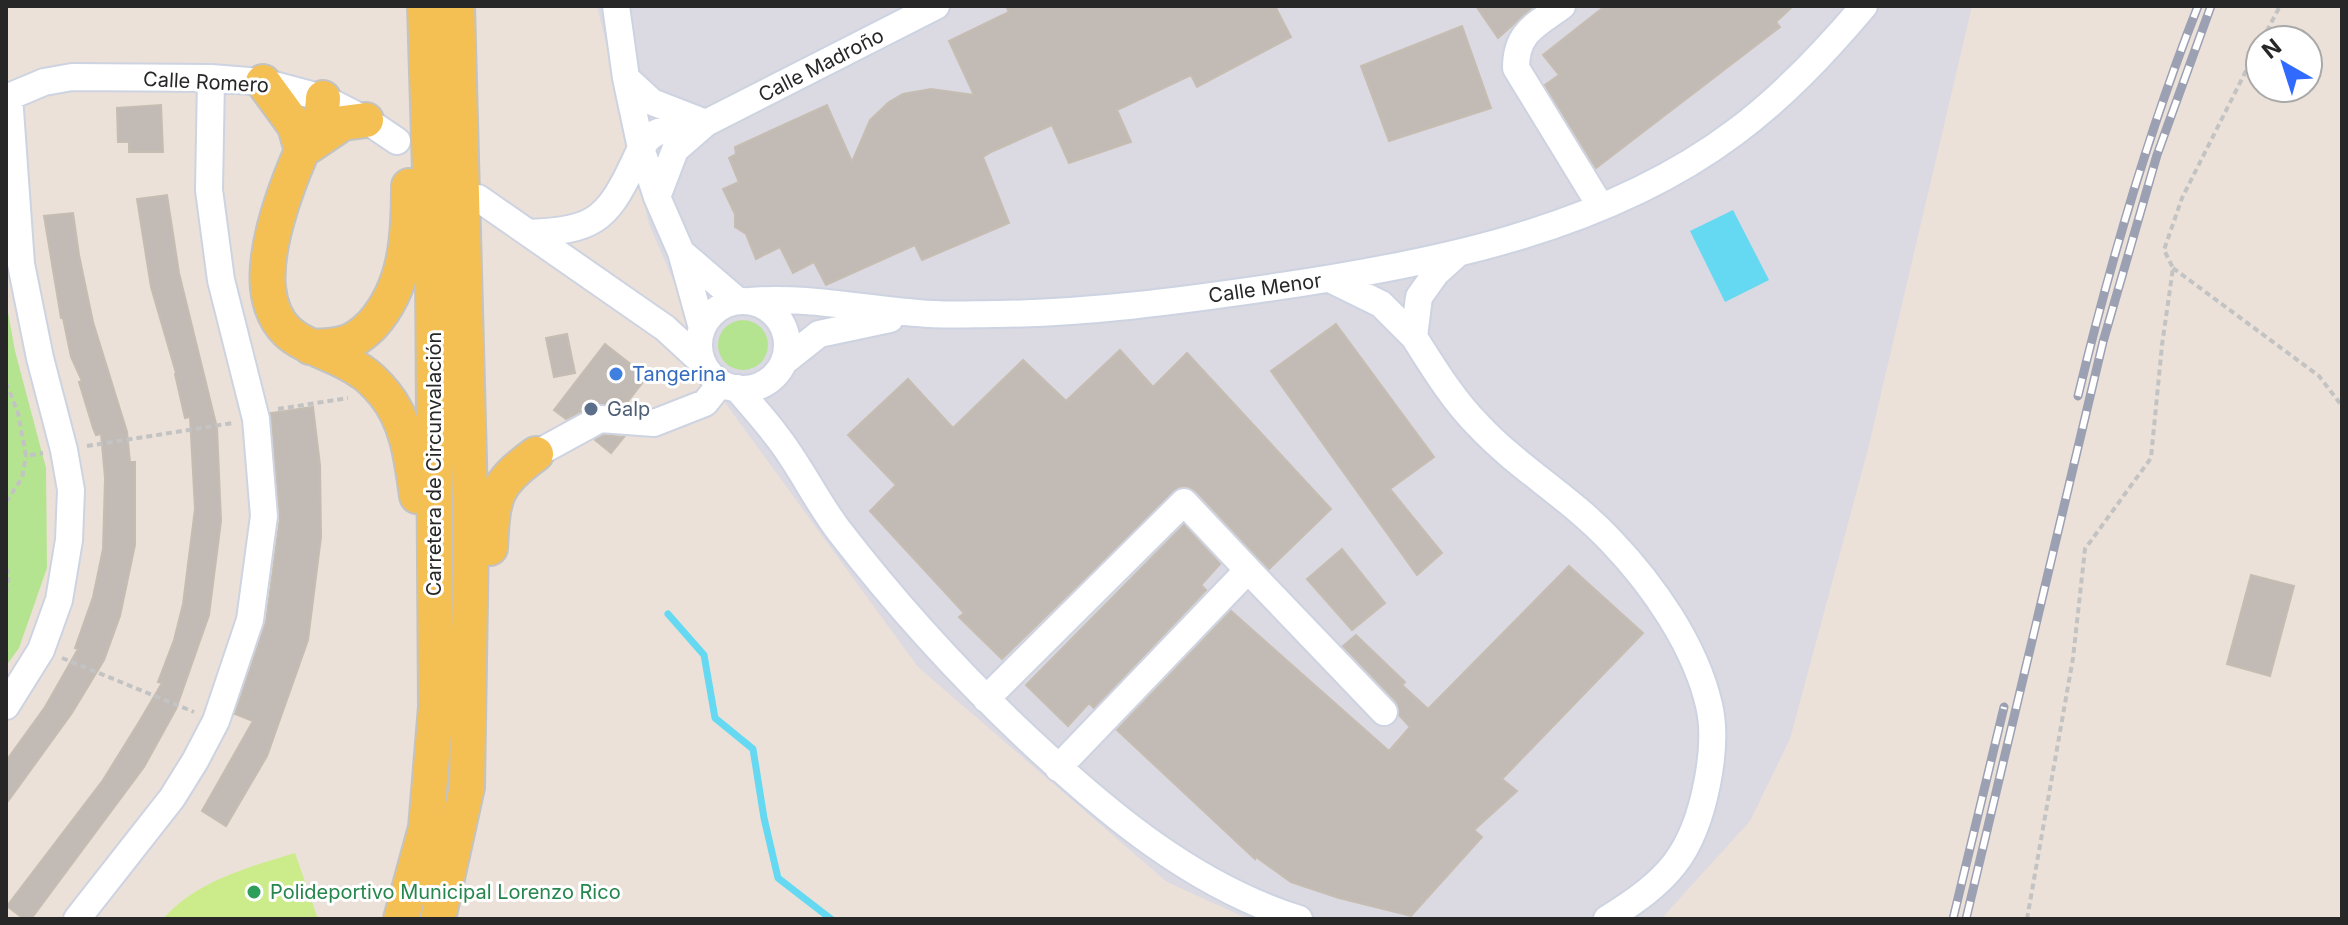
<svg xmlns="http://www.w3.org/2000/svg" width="2348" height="925" font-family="Inter,sans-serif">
	<rect width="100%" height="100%" fill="#ebe1d8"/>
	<!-- industrial -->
	<path fill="#dbd9e2" d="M597 6H1972L1868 449 1790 739 1750 821 1661 919H1248L1167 882 918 667 726 404 649 224Z"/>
	<!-- green -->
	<path fill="#b5e491" d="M6 301 15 351 46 468 47 568 19 648 6 666Z
		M718 345a25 25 0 1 1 50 0a25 25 0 1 1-50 0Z"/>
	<!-- pitch -->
	<path fill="#ccec8c" d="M295 853 318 919H163C196 881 249 867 295 853Z"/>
	<!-- water -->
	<path fill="#65d9f2" d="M1733 210 1769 280 1725 302 1690 231Z"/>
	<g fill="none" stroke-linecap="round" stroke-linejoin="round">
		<!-- stream -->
		<path stroke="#65d9f2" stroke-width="7" d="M668 614 704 655 715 718 753 749 764 818 778 878 831 919"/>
	</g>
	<!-- building -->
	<path fill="#c2bbb5" stroke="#c6bdb2" stroke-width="2" d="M1006 6H1275L1291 37 1197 87 1191 75 1117 110 1131 142 1069 163 1052 125 991 152 983 157 1009 223 922 260 915 245 826 285 814 262 793 273 780 247 756 259 746 234 735 227V214L723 189 739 182 729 158 736 154 735 147 827 105 852 162 870 120 889 102 903 94 931 89 974 95 949 41 1009 12Z
		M1476 6H1534L1498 38Z
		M1605 6H1793L1776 22 1780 27 1596 168 1545 85 1559 75 1543 55Z
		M1462 26 1491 108 1389 141 1361 66Z
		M161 105 163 152H129V142H118L117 108Z
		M167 195 179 273 217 428 221 521 209 615 176 709 144 767 31 919H24L7 906 103 780 139 722 162 683 158 682 174 640 183 604 195 509 190 417 185 418 175 374 176 373 151 287 137 199Z
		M73 213 79 255 93 322 127 432 130 462H135V545L120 616 104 660 72 713 6 804V761L45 707 78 649 75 648 93 597 103 549 105 478 101 434 96 435 93 428 79 382 82 381 71 357 63 318H61L44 216Z
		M1336 324 1434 457 1390 489 1442 553 1417 575 1271 371Z
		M567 334 575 373 554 377 546 338Z
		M605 344 647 377 625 405H593L566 419 554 410Z
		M1120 350 1153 387 1187 353 1331 509 1269 569 1196 491 1188 487H1179L1002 659 959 617 964 613 870 511 896 485 848 435 908 379 953 428 1023 360 1066 401Z
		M313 407 320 465 321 537 308 640 267 756 226 826 202 811 253 721 235 714 266 622 280 518 271 413Z
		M604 435 624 437 611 453 595 440Z
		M1184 525 1220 564 1201 585 1206 590 1094 708 1089 703 1068 726 1026 685Z
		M1342 549 1385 603 1352 630 1307 579Z
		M1569 566 1643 633 1502 779 1517 791 1474 830 1482 837 1411 916 1339 898 1291 882 1256 857 1255 859 1117 730 1231 611 1389 751 1410 727 1399 715 1396 701 1343 646 1356 635 1405 682 1402 685 1428 709Z
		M2251 575 2294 586 2270 676 2227 664Z"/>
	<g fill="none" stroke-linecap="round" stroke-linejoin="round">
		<defs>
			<path id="minor" d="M616 6 626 78 641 148 657 197 681 252 702 328
				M1562 6C1536 25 1516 32 1516 68L1601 207
				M626 78 652 102 706 123
				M6 98 44 82 72 77 211 78 263 82 323 98 366 120 397 141
				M657 197 675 150 706 123 936 6
				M478 198 665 328 703 363
				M529 233C592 230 606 222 633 165 638 155 643 140 654 134 666 127 689 127 703 124
				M681 252 738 301
				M1457 254 1436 273 1419 297 1414 337C1433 367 1453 400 1478 425 1518 468 1571 498 1611 541 1653 585 1695 645 1709 705 1715 730 1712 759 1707 784 1693 855 1668 881 1607 919
				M1330 279 1381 304 1414 337
				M750 301C806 296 862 309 918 313 944 316 971 314 997 314 1089 313 1178 301 1268 288 1427 265 1603 231 1734 133 1783 97 1825 52 1864 6
				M699 345a44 44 0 1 1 88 0a44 44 0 1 1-88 0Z
				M785 361 819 334 890 319
				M737 388C750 404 764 419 776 435 800 465 816 501 840 532 898 607 958 673 1028 739 1107 813 1194 886 1299 919
				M536 454 600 419 654 423 705 403 721 383
				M1248 570 1384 712
				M986 699 1184 502 1248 570 1058 768
				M6 706 41 650 59 600 69 540 71 490 64 450 40 358 21 264 9 96
				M77 919 172 798 195 761 216 721 250 620 264 516 256 419 221 280 209 190 211 78"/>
			<path id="major" d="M263 82 295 126 302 151
				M323 98C322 128 312 128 301 153 285 190 264 248 268 288 275 350 322 343 362 372 370 377 378 386 384 393 408 422 412 460 417 496
				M309 146 343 123 366 120
				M310 347C320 346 331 347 341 344 353 342 364 333 372 325 407 286 409 236 409 186
				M490 548C493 497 493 485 536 454
				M401 919 426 828 436 707 433 270 425 6
				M438 919 467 787 471 536 457 6"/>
		</defs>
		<!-- minor casing -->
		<use href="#minor" stroke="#cdd3e1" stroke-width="30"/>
		<!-- major casing -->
		<use href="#major" stroke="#c3c3c3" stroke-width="38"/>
		<!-- path -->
		<path stroke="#c3c3c3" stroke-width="4" stroke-dasharray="6 4" stroke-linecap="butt" d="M2262 40 2280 6
			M2173 268 2319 376 2342 406
			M6 383 18 413 26 456 43 453
			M278 409 348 398
			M87 446 233 423
			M6 502 22 478 26 456
			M6 568 9 575 6 593
			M62 658 194 712
			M2027 919 2073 658 2085 549 2151 458 2162 345 2173 268 2164 250 2182 198 2260 43"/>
		<!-- minor -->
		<use href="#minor" stroke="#fff" stroke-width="26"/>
		<!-- major -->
		<use href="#major" stroke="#f5c053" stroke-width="34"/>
		<defs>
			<path id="rail" d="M2078 396C2110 263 2148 133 2198 6
				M1953 919 2004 707
				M1966 919 2103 342 2157 155 2211 6"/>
		</defs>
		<!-- rail casing -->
		<use href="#rail" stroke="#9ba0b3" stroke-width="9"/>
		<!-- rail -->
		<use href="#rail" stroke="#fff" stroke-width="6" stroke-dasharray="18" stroke-linecap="butt"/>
	</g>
	<!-- markers -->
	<circle fill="#3f7fe0" stroke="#fff" stroke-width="3" cx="616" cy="374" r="8"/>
	<circle fill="#5c6f8a" stroke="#fff" stroke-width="3" cx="591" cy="409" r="8"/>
	<circle fill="#2e9e5b" stroke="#fff" stroke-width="3" cx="254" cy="892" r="8"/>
	<g text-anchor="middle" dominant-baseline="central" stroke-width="6" stroke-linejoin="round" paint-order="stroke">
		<!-- street labels -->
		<g font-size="20" fill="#272727" stroke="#fff">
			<text transform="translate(821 65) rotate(-27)">Calle Madroño</text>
			<text transform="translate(206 82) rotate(3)">Calle Romero</text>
			<text transform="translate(1265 288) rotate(-8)">Calle Menor</text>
			<text transform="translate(434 464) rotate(-90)">Carretera de Circunvalación</text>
		</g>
		<!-- shop labels -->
		<g font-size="20" fill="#366cbe" stroke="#fff" text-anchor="start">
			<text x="632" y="374">Tangerina</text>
		</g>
		<!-- service labels -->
		<g font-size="20" fill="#4e5e75" stroke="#fff" text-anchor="start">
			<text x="607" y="409">Galp</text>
		</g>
		<!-- leisure labels -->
		<g font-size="20" fill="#27864d" stroke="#fff" text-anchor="start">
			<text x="270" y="892">Polideportivo Municipal Lorenzo Rico</text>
		</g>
	</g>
	<!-- border -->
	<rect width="2348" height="925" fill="none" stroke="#272727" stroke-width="16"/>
	<!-- north arrow -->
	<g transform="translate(2284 64) rotate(321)"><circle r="38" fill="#ffffff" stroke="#a9a9a9" stroke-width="2"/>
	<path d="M0-6L14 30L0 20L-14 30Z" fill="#306aff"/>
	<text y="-12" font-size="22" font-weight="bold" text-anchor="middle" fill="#272727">N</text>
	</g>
</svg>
